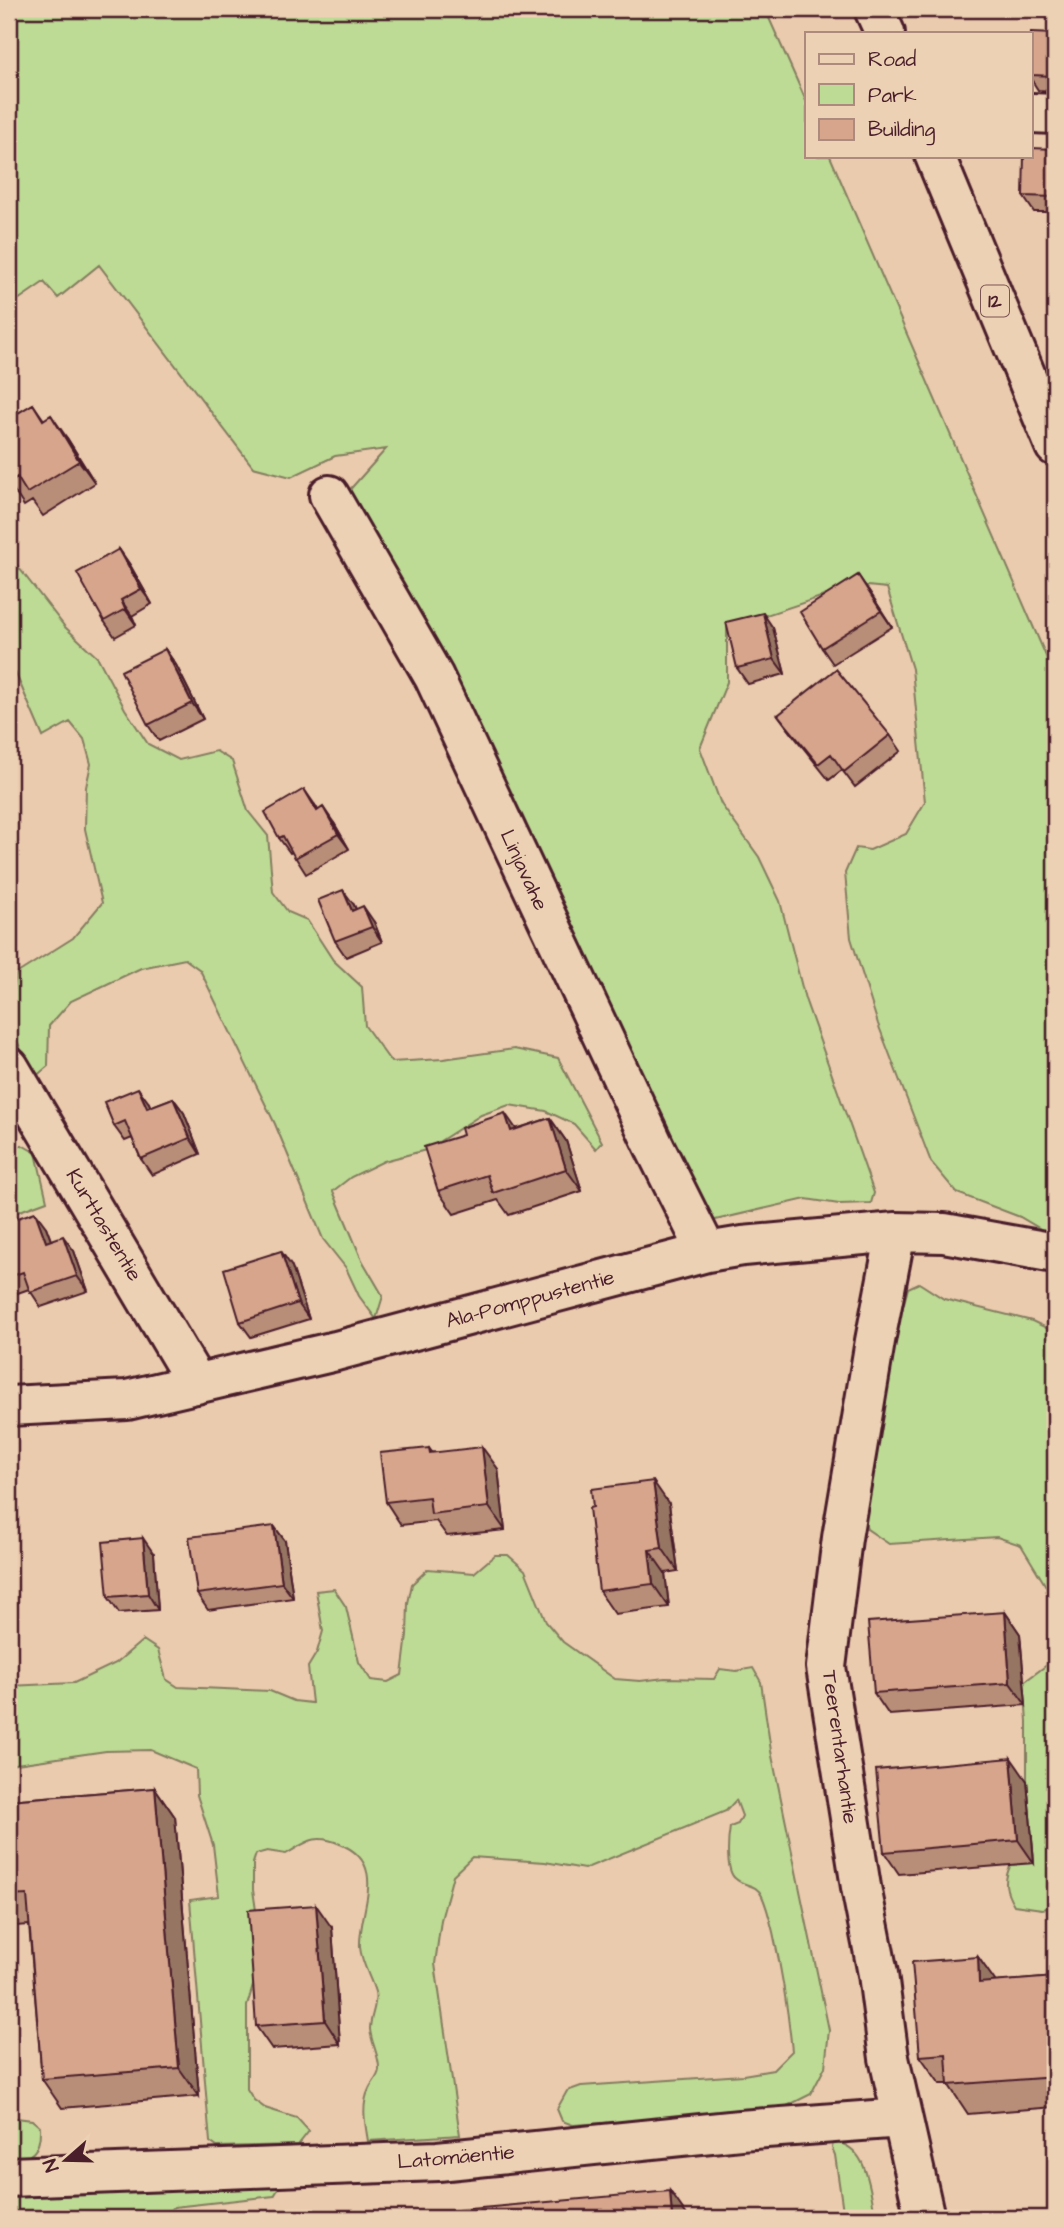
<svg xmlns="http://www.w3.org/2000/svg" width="1064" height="2227" font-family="'Architects Daughter',sans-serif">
	<rect width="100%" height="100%" fill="#ebcbae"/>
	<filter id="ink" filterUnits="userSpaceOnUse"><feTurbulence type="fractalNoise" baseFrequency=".0143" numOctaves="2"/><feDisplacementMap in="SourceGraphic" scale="14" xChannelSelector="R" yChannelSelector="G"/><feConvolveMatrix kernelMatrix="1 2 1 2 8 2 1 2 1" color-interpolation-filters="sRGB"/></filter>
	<g filter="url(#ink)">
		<!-- green -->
		<path fill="#bddb94" stroke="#847d60" stroke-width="2" d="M9 9H765L807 103V156H830L1055 677V1234L1044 1231 1020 1217 957 1193 931 1162 878 1024 851 938 845 873 856 848 870 850 906 834 925 802 912 669 887 588 857 585 727 628V682L700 748 721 804 759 857 780 901 805 999 874 1193 871 1203 839 1204 806 1199 711 1221 346 494 386 449 335 456 291 477 253 467 99 265 58 298 44 282 12 304H9Z
			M9 555 65 627 98 658 125 709 148 744 179 760 216 751 232 761 248 811 268 836 273 892 288 912 307 920 333 960 362 987 365 1026 391 1062 443 1059 514 1049 558 1058 602 1142 596 1149 574 1124 546 1111 509 1105 481 1115 426 1150 384 1161 351 1177 333 1191 362 1260 383 1296 376 1319 359 1296 346 1268 323 1239 275 1124 200 970 185 959 141 968 71 1001 49 1026 48 1066 34 1078 18 1043 9 1030V1014L16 974 73 938 102 903 85 829 86 787 91 764 84 739 70 722 43 737 9 658Z
			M22 1145 36 1153 47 1201 9 1215V1152Z
			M919 1283 944 1299 1032 1321 1055 1332V1601L1021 1545 997 1537 889 1544 867 1529 860 1510 883 1382 908 1288Z
			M495 1555H508L525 1570 546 1622 563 1642 615 1679 640 1681 665 1678 714 1679 720 1669 736 1671 753 1668 761 1682 771 1751 829 2030 825 2067 811 2094 783 2108 732 2115 573 2125 562 2121 557 2109 567 2091 581 2086 743 2075 773 2070 792 2051C788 2011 782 1972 773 1932 770 1920 767 1907 762 1896 756 1883 745 1887 736 1879 725 1872 728 1839 730 1827L738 1824 742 1816 736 1800 726 1811 584 1869 545 1862 472 1857 453 1875 441 1920 435 1964 460 2135 368 2141C365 2123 361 2106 369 2089 372 2082 378 2078 379 2070 380 2057 371 2043 370 2029 370 2016 378 2004 375 1992 371 1978 361 1962 360 1947 358 1911 390 1864 340 1844 314 1833 307 1842 286 1854L267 1851 256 1854 253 1863V1890L258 1924 255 1979 247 2006V2089L254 2100 265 2108 297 2118 309 2131 298 2145 217 2147 210 2142 190 1900 219 1896 213 1845 197 1795 196 1769 151 1750 106 1751 9 1765V1686L74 1683 116 1663 143 1640 158 1650 166 1679 178 1687 270 1691 294 1701 312 1703 308 1667 317 1652 323 1631 316 1591 334 1589 346 1607 359 1662 371 1680 388 1682 402 1675 407 1635 408 1603 412 1584 428 1569 474 1573Z
			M1055 1659V1907L1042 1909 1014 1905C1005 1890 1003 1881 1011 1864L1034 1862 1027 1781V1721L1024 1682Z
			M9 2117 32 2120 40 2127C41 2151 32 2159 9 2161Z
			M833 2142C869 2145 869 2190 876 2218H844L835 2155 832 2148Z
			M275 2180 280 2186 274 2196 174 2207 164 2218H9V2190Z"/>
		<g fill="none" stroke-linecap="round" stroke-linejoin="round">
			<defs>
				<path id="minor" d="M1031 113 1055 114
					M329 495 434 677 655 1148 707 1252
					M9 1067 197 1384
					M896 1232 875 1341 842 1538 826 1667 861 1887 878 1974 889 2058 925 2218
					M9 1406 127 1400 336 1351 707 1252 743 1246 896 1232 944 1233 1055 1253
					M9 2177 438 2161 740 2130 902 2118"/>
				<path id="highway" d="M874 9 885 33
					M935 156 1055 446"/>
			</defs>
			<!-- minor casing -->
			<use href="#minor" stroke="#4a1f2b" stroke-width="44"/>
			<!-- highway casing -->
			<use href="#highway" stroke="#4a1f2b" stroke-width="44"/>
			<!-- minor -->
			<use href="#minor" stroke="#edd1b4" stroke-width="38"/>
			<!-- highway -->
			<use href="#highway" stroke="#edd1b4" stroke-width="38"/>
		</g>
		<!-- wall -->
		<path fill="#b88e78" stroke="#4a1f2b" stroke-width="2" d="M1031 33 1055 34V91L1038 90 1031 79Z
			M1055 149V212H1034L1023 196Z
			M33 404 44 420 67 438 95 483 43 516 32 501 24 506 9 483 11 417Z
			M119 549 130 565 152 604 132 616 136 625 115 637 104 621Z
			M869 591 892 627 833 664 822 648Z
			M773 628 785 674 748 684 737 668Z
			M165 649 176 665 203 719 159 741 148 725Z
			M778 715 890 735 901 751 855 787 842 770 829 780 789 730Z
			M315 805 318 810 334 823 349 849 306 874 292 852 290 853 279 838Z
			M354 905 356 909 374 922 382 942 346 957 335 941Z
			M173 1098 184 1113 200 1154 152 1175 141 1159 132 1138 125 1141 114 1126 149 1103 150 1107Z
			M550 1118 566 1141 582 1191 509 1215 498 1200 454 1214 438 1191 516 1129Z
			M9 1221 46 1227 51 1240 74 1251 88 1291 41 1307 29 1289 12 1295 9 1290Z
			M292 1267 309 1319 251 1337 240 1322Z
			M429 1448 432 1452 498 1469 505 1530 447 1536 436 1521 401 1525 386 1502Z
			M669 1504 678 1571 665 1573 669 1607 615 1614 599 1591Z
			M274 1526 285 1541 293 1598 208 1610 197 1594Z
			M154 1554 158 1610 119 1613 108 1597Z
			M1005 1612 1020 1634 1026 1705 889 1715 874 1693Z
			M1027 1781 1034 1863 899 1874 884 1852Z
			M155 1788 175 1817 199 2096 62 2108 42 2079 29 1925 15 1926 9 1917V1800Z
			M332 1928 340 2044 272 2049 256 2026Z
			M978 1957 995 1982 1055 1977V2107L968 2114 948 2084H940L920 2056Z"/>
		<!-- shaded-wall -->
		<path fill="#967462" stroke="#4a1f2b" stroke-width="2" d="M51 415 67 438 95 483 79 461Z
			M119 549 130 565 152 604 141 589Z
			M858 575 869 591 892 627 881 611Z
			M121 600 132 616 136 625 125 609Z
			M763 613 773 628 785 674 774 659Z
			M165 649 176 665 203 719 192 703Z
			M304 789 315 805 327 827 317 811Z
			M323 807 334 823 349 849 338 834Z
			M343 890 354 905 363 926 352 911Z
			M363 906 374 922 382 942 372 927Z
			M138 1088 149 1103 158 1124 147 1108Z
			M173 1098 184 1113 200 1154 190 1138Z
			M505 1113 521 1136 511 1131Z
			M550 1118 566 1141 582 1191 566 1169Z
			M35 1212 46 1227 57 1257 46 1242Z
			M63 1236 74 1251 88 1291 77 1276Z
			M281 1251 292 1267 309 1319 298 1303Z
			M482 1447 498 1469 505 1530 489 1507Z
			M653 1481 669 1504 678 1571 662 1548Z
			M274 1526 285 1541 293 1598 282 1583Z
			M143 1538 154 1554 158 1610 148 1594Z
			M649 1550 665 1573 669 1607 653 1584Z
			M1005 1612 1020 1634 1026 1705 1010 1683Z
			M1011 1758 1027 1781 1034 1863 1018 1840Z
			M155 1788 175 1817 199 2096 179 2068Z
			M316 1905 332 1928 340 2044 325 2021Z
			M978 1957 998 1985 979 1983Z
			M670 2191 689 2218H672Z"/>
		<!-- building -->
		<path fill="#d6a58c" stroke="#4a1f2b" stroke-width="2" d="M1030 33 1055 34V76L1031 75V33Z
			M1031 148 1055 149V197L1023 196 1024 156H1031Z
			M33 404 43 420 51 415 79 461 27 493 17 477 9 483V415L10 418Z
			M119 549 141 589 121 600 125 609 104 621 77 573Z
			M858 575 881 611 822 648 800 612Z
			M763 613 774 659 737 668 726 622Z
			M165 649 192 703 148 725 121 671Z
			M836 669 890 735 844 772 831 754 818 764 778 715Z
			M304 789 317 811 323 807 338 834 295 858 283 836 279 838 265 812Z
			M343 890 352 911 363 906 372 927 335 941 318 900Z
			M138 1088 147 1108 173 1098 190 1138 141 1159 125 1121 114 1126 104 1102Z
			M505 1113 511 1131 550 1118 566 1169 493 1193 487 1175 438 1191 424 1147 463 1135 461 1128Z
			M35 1212 46 1242 63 1236 77 1276 30 1292 23 1272 9 1277V1221Z
			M281 1251 298 1303 240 1322 224 1269Z
			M482 1447 489 1507 431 1514 429 1497 386 1502 380 1453 429 1448 430 1453Z
			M653 1481 662 1548 649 1550 653 1584 599 1591 589 1508 593 1507 591 1489Z
			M274 1526 282 1583 197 1594 189 1537Z
			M143 1538 148 1594 108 1597 103 1542Z
			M1005 1612 1010 1683 874 1693 868 1622Z
			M1011 1758 1018 1840 884 1852 876 1770Z
			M155 1788 179 2068 42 2079 27 1895 9 1896V1800Z
			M316 1905 325 2021 256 2026 248 1910Z
			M978 1957 979 1983 1055 1977V2077L948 2085 946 2054 920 2056 912 1962Z
			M670 2191 672 2218H460L459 2210Z
			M1055 2216V2218H1038V2217Z"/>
	</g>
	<g text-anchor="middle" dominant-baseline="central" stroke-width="7" stroke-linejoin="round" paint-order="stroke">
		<!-- shield labels -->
		<rect fill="#edd1b4" stroke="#7b5454" stroke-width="2" x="981" y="285.5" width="28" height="31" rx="5"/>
		<g font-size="19" font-weight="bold" fill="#4a1f2b">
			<text x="995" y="301">12</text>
		</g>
		<!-- street labels -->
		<g font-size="21" fill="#4a1f2b" stroke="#edd1b4">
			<text transform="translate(524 870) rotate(65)">Linjavahe</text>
			<text transform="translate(104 1225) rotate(59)">Kurttastentie</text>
			<text transform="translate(530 1299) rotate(-15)">Ala-Pomppustentie</text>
			<text transform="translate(840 1747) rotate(82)">Teerentarhantie</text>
			<text transform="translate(456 2157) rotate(-5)">Latomäentie</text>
		</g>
	</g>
	<!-- margin -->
	<rect width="1064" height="2227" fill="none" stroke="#edd1b4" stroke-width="35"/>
	<rect x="18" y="18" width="1029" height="2192" fill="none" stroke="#4a1f2b" stroke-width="2.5" filter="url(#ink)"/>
	<!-- legend -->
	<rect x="805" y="32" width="228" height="126" fill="#edd1b4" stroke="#ac8a7d" stroke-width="2"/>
	<rect x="819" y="54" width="35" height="10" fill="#edd1b4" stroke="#ac8a7d" stroke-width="2"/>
	<text x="868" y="66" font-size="21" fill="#4a1f2b">Road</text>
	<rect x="819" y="84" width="35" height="21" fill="#bddb94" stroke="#ac8a7d" stroke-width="2"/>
	<text x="868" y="102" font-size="21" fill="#4a1f2b">Park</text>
	<rect x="819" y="119" width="35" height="21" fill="#d6a58c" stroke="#ac8a7d" stroke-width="2"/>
	<text x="868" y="136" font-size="21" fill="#4a1f2b">Building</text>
	<!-- north arrow -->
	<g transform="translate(66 2160) rotate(250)" stroke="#edd1b4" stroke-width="5" paint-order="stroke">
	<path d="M0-5L12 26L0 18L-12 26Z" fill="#4a1f2b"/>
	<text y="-10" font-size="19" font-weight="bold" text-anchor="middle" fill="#4a1f2b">N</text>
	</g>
</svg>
